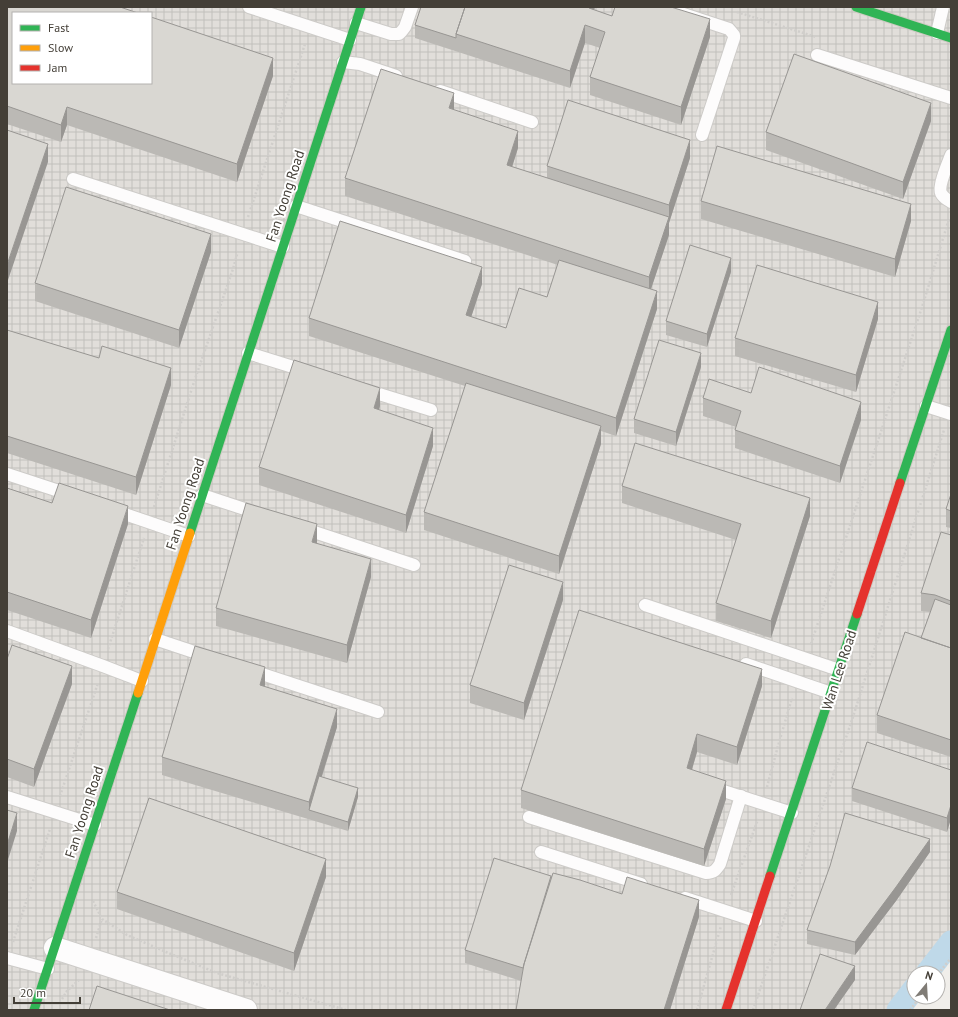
<svg xmlns="http://www.w3.org/2000/svg" width="958" height="1017" font-family="'PT Sans',sans-serif">
	<defs>
		<pattern id="industrial-grid" width="8" height="8" patternUnits="userSpaceOnUse"><rect width="8" height="8" fill="#e1deda"/><path d="M0 4h8M4 0v8" fill="none" stroke="#c2c0bc"/></pattern>
	</defs>
	<rect width="100%" height="100%" fill="#f0eeea"/>
	<!-- industrial -->
	<path fill="url(#industrial-grid)" fill-rule="evenodd" d="M7 7H951V953L936 973H914V997H918L908 1010H7ZM13 13H151V83H13Z"/>
	<g fill="none" stroke-linecap="round" stroke-linejoin="round">
		<!-- canal -->
		<path stroke="#bfd9e9" stroke-width="23" d="M927 973 951 942
			M898 1010 914 989"/>
		<defs>
			<path id="lane" d="M249 7 350 40
				M662 7 729 29 734 35V38L702 135
				M356 23 391 34H399L402 31 405 27 412 7
				M937 33 943 7
				M817 55 951 98
				M343 62 360 64 396 76
				M440 91 532 122
				M951 155C948 163 938 186 941 193 943 198 947 199 951 202
				M73 179 283 247
				M296 206 465 261
				M248 353 306 371
				M366 390 431 410
				M926 406 951 414
				M7 474 71 495
				M202 495 260 514
				M113 510 189 536
				M302 528 414 565
				M645 605 839 670
				M7 631 103 666 142 681
				M155 639 209 657
				M746 664 831 693
				M250 670 378 712
				M711 787 792 813
				M7 797 95 825
				M529 817 706 873C714 873 716 870 720 864L741 796
				M541 852 641 884
				M685 898 756 921
				M7 958 48 969"/>
			<path id="street" d="M55 948 246 1010"/>
			<path id="fast" d="M856 7 951 38
				M900 483 951 330
				M190 533 361 7
				M770 876 857 614
				M34 1010 138 693"/>
			<path id="slow" d="M138 693 190 533"/>
			<path id="jam" d="M857 614 900 483
				M726 1010 770 876"/>
		</defs>
		<!-- lane casing -->
		<use href="#lane" stroke="#cdcbc8" stroke-width="14"/>
		<!-- street casing -->
		<use href="#street" stroke="#cdcbc8" stroke-width="24"/>
		<!-- fast casing -->
		<use href="#fast" stroke="#cecac2" stroke-width="11"/>
		<!-- slow casing -->
		<use href="#slow" stroke="#cecac2" stroke-width="11"/>
		<!-- jam casing -->
		<use href="#jam" stroke="#cecac2" stroke-width="11"/>
		<!-- path -->
		<path stroke="#d0cecb" stroke-width="2.5" stroke-dasharray="2 2" stroke-linecap="butt" d="M737 12 816 37
			M248 217 305 44
			M154 507 194 382 233 269 238 251
			M811 644 923 304 949 219
			M108 649 144 538
			M767 787 778 746 792 698
			M60 796 98 683
			M731 895 758 819
			M93 901 102 919 127 935 166 952 217 973 346 1010
			M96 938 102 919
			M13 942 50 829
			M938 974 951 958
			M62 999 67 991 80 979
			M697 1010 721 926
			M753 1010 852 720 944 430
			M910 1010 920 997"/>
		<!-- lane -->
		<use href="#lane" stroke="#fdfcfc" stroke-width="12"/>
		<!-- street -->
		<use href="#street" stroke="#fdfcfc" stroke-width="22"/>
		<!-- fast -->
		<use href="#fast" stroke="#30b455" stroke-width="9"/>
		<!-- slow -->
		<use href="#slow" stroke="#ff9f0a" stroke-width="9"/>
		<!-- jam -->
		<use href="#jam" stroke="#e5322d" stroke-width="9"/>
	</g>
	<!-- wall -->
	<path fill="#bbb9b5" d="M7 7 273 76 237 182 67 125 61 142 7 124Z
		M421 7H595L594 10 612 16 710 37 681 125 590 95V77L600 48 585 43 570 88 415 38V25Z
		M454 110 518 148 512 167 547 178V166L690 158 669 223V235L651 289 657 309 616 436 601 431V444L559 574 424 530V512L465 386 309 336V318L482 284 471 317 506 328 547 297 558 265 345 196V178Z
		M931 121 903 199 766 150V132Z
		M701 201 911 221 895 277 701 219Z
		M211 252 179 348 35 301V283Z
		M731 272 707 347 666 335V321Z
		M878 319 856 392 735 356V338Z
		M7 330 171 385 136 495 7 453Z
		M701 367 676 446 634 433V419Z
		M751 393 861 420 840 483 735 448V430L736 427 703 416V398Z
		M380 406 379 410 433 446 406 533 259 485V467Z
		M622 486 810 516 771 638 716 621V603L736 540 622 503Z
		M7 488 52 503 128 524 91 638 7 610Z
		M951 494V528L946 527V509Z
		M951 535V757L877 733V715L921 638 930 612 921 611V593Z
		M317 542V543L371 577 347 663 216 626V608Z
		M563 600 524 720 470 703V685Z
		M7 659 72 684 34 787 7 777Z
		M265 685V687L337 727 322 777 358 797 348 831 162 775V757Z
		M762 686 737 765 697 752 692 770 726 799 704 866 521 808V790Z
		M951 770 947 832 852 801V788Z
		M930 852 896 901 855 955 807 944V930Z
		M551 876 622 894 699 917 670 1010H516L521 981 465 963V950Z
		M326 877 294 971 117 909V892Z"/>
	<!-- shaded-wall -->
	<path fill="#989693" d="M589 7H595L589 26Z
		M710 19V37L681 125V107Z
		M585 25V43L570 88V71Z
		M273 58V76L237 182V164Z
		M454 93V110L449 108Z
		M931 103V121L903 199V182Z
		M67 107V125L61 142V125Z
		M518 131V148L507 183V165Z
		M690 140V158L669 223V205Z
		M48 144V162L7 283V265Z
		M911 204V221L895 277V259Z
		M669 217V235L649 295V277Z
		M211 234V252L179 348V330Z
		M731 258V272L707 347V334Z
		M482 267V284L466 333V315Z
		M657 291V309L616 436V418Z
		M878 302V319L856 392V375Z
		M701 353V367L676 446V432Z
		M171 368V385L136 495V477Z
		M380 388V406L374 426V408Z
		M861 402V420L840 483V466Z
		M601 426V444L559 574V556Z
		M433 428V446L406 533V515Z
		M810 498V516L771 638V621Z
		M128 506V524L91 638V620Z
		M317 524V542L312 560V542Z
		M371 559V577L347 663V645Z
		M563 582V600L524 720V703Z
		M72 666V684L34 787V769Z
		M265 667V685L260 703V685Z
		M762 669V686L737 765V747Z
		M337 709V727L311 811 309 810V802Z
		M697 734V752L687 786V768Z
		M726 781V799L704 866V849Z
		M358 788V797L348 831V822Z
		M951 805V819L947 832V818Z
		M17 813V831L7 863V845Z
		M930 839V852L896 901 855 955V942Z
		M326 859V877L294 971V953Z
		M699 900V917L670 1010H664Z
		M855 966V980L834 1010H825Z"/>
	<!-- building -->
	<path fill="#d9d7d2" stroke="#989693" d="M7 7H120L138 13H13V83H151V17L273 58 237 164 67 107 61 125 7 106Z
		M421 7H465L456 34V38L415 25Z
		M465 7H589V8L612 16 615 7H671L710 19 681 107 590 77 605 32 585 25 570 71 456 34Z
		M794 54 931 103 903 182 766 132Z
		M381 69 454 93 449 108 518 131 507 165 669 217 649 277 345 178Z
		M568 100 690 140 669 205 547 166Z
		M7 130 48 144 7 265Z
		M717 146 911 204 895 259 701 201Z
		M66 187 211 234 179 330 35 283Z
		M340 221 482 267 466 315 506 328 519 288 547 297 559 260 657 291 616 418 309 318Z
		M690 245 731 258 707 334 666 321Z
		M757 265 878 302 856 375 735 338Z
		M7 330 99 358 102 346 171 368 136 477 7 436Z
		M659 340 701 353 676 432 634 419Z
		M294 360 380 388 374 408 433 428 406 515 259 467Z
		M759 367 861 402 840 466 735 430 741 411 703 398 709 379 751 393Z
		M466 383 601 426 559 556 424 512Z
		M635 443 810 498 771 621 716 603 741 524 622 486Z
		M59 483 128 506 91 620 7 592V488L52 503Z
		M951 494V511L946 509Z
		M246 503 317 524 312 542 371 559 347 645 216 608Z
		M941 532 951 535V601L935 595 921 593Z
		M509 565 563 582 524 703 470 685Z
		M935 599 951 605V648L921 638Z
		M579 610 762 669 737 747 697 734 687 768 726 781 704 849 521 790Z
		M905 632 951 648V740L877 715Z
		M12 645 72 666 34 769 7 759V659Z
		M195 646 265 667 260 685 337 709 309 802 162 757Z
		M867 742 951 770V805L947 818 852 788Z
		M319 776 358 788 348 822 309 810Z
		M149 798 326 859 294 953 117 892Z
		M7 810 17 813 7 845Z
		M845 813 930 839 896 887 855 942 807 930 830 866Z
		M494 858 551 876 524 964 523 968 465 950Z
		M553 873 580 880 622 894 627 877 699 900 664 1010H516L524 964Z
		M820 954 855 966 825 1010H800Z
		M97 986 170 1010H89Z"/>
	<g text-anchor="middle" dominant-baseline="central" stroke-width="4" stroke-linejoin="round" paint-order="stroke">
		<!-- street labels -->
		<g font-size="14" fill="#443f37" stroke="#fff">
			<text transform="translate(285 196) rotate(-72)">Fan Yoong Road</text>
			<text transform="translate(185 504) rotate(-72)">Fan Yoong Road</text>
			<text transform="translate(839 670) rotate(-72)">Wan Lee Road</text>
			<text transform="translate(84 812) rotate(-72)">Fan Yoong Road</text>
		</g>
	</g>
	<!-- border -->
	<rect width="958" height="1017" fill="none" stroke="#443f37" stroke-width="16"/>
	<!-- legend -->
	<rect x="12" y="12" width="140" height="72" fill="#ffffff" stroke="#b4b2af"/>
	<rect x="20" y="25" width="20" height="6" fill="#30b455" stroke="#b4b2af"/>
	<text x="48" y="32" font-size="12" fill="#443f37">Fast</text>
	<rect x="20" y="45" width="20" height="6" fill="#ff9f0a" stroke="#b4b2af"/>
	<text x="48" y="52" font-size="12" fill="#443f37">Slow</text>
	<rect x="20" y="65" width="20" height="6" fill="#e5322d" stroke="#b4b2af"/>
	<text x="48" y="72" font-size="12" fill="#443f37">Jam</text>
	<!-- north arrow -->
	<g transform="translate(926 985) rotate(18)"><circle r="19" fill="#ffffff" stroke="#b4b2af"/>
	<path d="M0-3L7 15L0 10L-7 15Z" fill="#807c76"/>
	<text y="-6" font-size="11" font-weight="bold" text-anchor="middle" fill="#443f37">N</text>
	</g>
	<!-- scale -->
	<path d="M14 997v6h66v-6" fill="none" stroke="#443f37" stroke-width="2"/>
	<text x="20" y="997" font-size="12" fill="#443f37" stroke="#ffffff" stroke-width="3" paint-order="stroke">20 m</text>
</svg>
